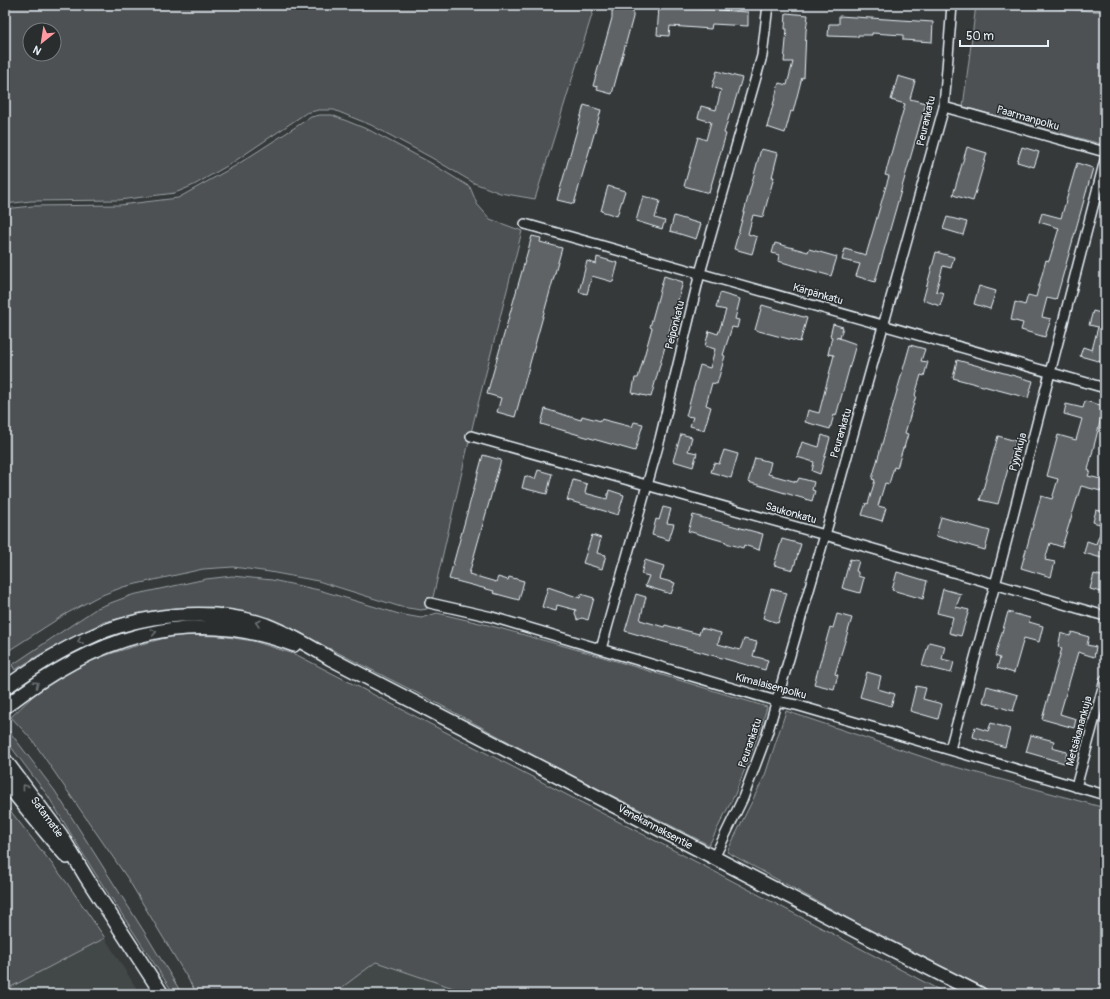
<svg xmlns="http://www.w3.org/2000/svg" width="1110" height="999" font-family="Pangolin,sans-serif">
	<rect width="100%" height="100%" fill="#35393a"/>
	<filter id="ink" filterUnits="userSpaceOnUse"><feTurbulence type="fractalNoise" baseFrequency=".025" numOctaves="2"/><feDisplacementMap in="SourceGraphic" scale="8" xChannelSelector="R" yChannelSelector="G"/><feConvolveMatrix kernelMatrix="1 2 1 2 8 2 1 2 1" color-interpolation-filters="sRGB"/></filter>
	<g filter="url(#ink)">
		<!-- built -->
		<path fill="#424647" d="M1008 5H1094V11Z
			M105 938 140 994H5V990Z
			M376 962 471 994H333Z"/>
		<!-- green -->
		<path fill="#4d5152" stroke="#9aa1a5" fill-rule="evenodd" d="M5 5H595L535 199 500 193 474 183 432 158 371 125 334 110H319L306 113 232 163 194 185 175 193 119 200 31 201 5 204ZM30 30H54V54H30Z
			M976 5H1008L1105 12V145L963 107Z
			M320 115H332L369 130 429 162 470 187 477 204 490 219 522 231 474 420 433 597 428 602 427 609 421 610 401 607 318 581 270 572 233 567 203 569 123 587 97 597 64 615 5 653V209L32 206 120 205 178 198 235 166 311 117Z
			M232 576 272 580 319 590 399 614 421 618 437 613 488 625 593 654 767 707 759 733 735 794 709 845 548 763 433 701 307 637 275 622 247 613 212 607 171 609 131 616 104 622 39 655 15 670 12 665 97 608 132 595 206 579Z
			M177 635 220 636 253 641 297 655 704 866 947 994H471L376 962 333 994H197L128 879 33 741 11 717C23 706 39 689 53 680 91 657 134 646 177 635Z
			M786 711 941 763 1105 808V994H996L855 922 727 852 765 775Z
			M6 727 55 791 145 933 182 994H174L93 870 48 796 8 743 6 737Z
			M5 804 67 883 105 938 5 990Z"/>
		<!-- building -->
		<path fill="#5f6365" stroke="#e8f1f8" d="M659 6 748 12V26L712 24 711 29 670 26 669 36 657 35Z
			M612 8H633V17L612 94 597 90 598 87 593 86 612 18Z
			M786 13 808 15 806 31 804 78 802 77 793 112 791 111 785 133 767 127 779 83 787 85 793 62H784L787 29H785Z
			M839 16 933 22 932 42 903 40V35L872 33V35H858V37L828 36 829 24H839Z
			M717 71 742 78 731 114 730 113 724 133 726 134 709 193 684 186 698 137 706 140 711 122 698 118 701 106 716 110 721 90 712 87Z
			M898 76 915 81 910 99 926 103 875 282 856 276 860 264 842 260 845 249 866 255 889 176 885 175 905 104 891 100Z
			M584 105 601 110 574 204 557 200Z
			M967 147 987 153 973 201 953 195Z
			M1022 147 1039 152 1034 167 1017 162Z
			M761 149 778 153 772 177H774L763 217 753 215 748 234 757 237 752 254 734 249Z
			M1077 163 1093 168 1056 300 1047 298 1042 317 1051 319 1045 337 1021 330 1023 323 1011 320 1015 302 1025 305 1028 295 1036 297 1046 260 1049 261 1059 228 1039 222 1042 213 1061 218Z
			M608 186 625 191 617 216 601 211Z
			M643 196 660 201 655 218 665 221 662 229 636 221Z
			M674 216 701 224 696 239 670 231Z
			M947 217 967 222 963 235 943 229Z
			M532 236 541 238 540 242 562 248 515 417 497 412 501 398 487 394Z
			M775 243 808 252 809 249 837 257 831 276 778 261 779 255 772 253Z
			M936 252 954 257 951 268 943 266 936 291 944 293 940 306 923 300Z
			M597 257 618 263 613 282 592 276 587 294 579 292 587 261 596 264Z
			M664 276 683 282 651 397 632 393 635 378H638L652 328 650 327Z
			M979 286 996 291 990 309 974 304Z
			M720 293 740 299 735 319 739 320 737 328 732 327 723 355 725 356 717 384 712 383 706 405 711 407 704 430 690 426 693 417 686 416 700 365 710 368 715 349 705 346 709 331 718 334 726 310 716 308Z
			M762 305 807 318 800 342 755 330Z
			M1093 311 1105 314V363L1080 356 1083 347 1092 350 1098 327 1089 325Z
			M833 324 843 327 840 338 836 337 856 344 836 416 834 415 830 429 805 422 808 410 819 413 834 355 828 354 832 337 830 336Z
			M910 345 925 349 921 361 928 362 924 376 921 375 915 395 916 396 905 433 908 434 904 448H903L897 468 894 467 889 484 885 483 878 506 886 508 882 521 862 515 866 503 868 504 875 480 872 479Z
			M957 360 1033 381 1028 398 953 378Z
			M1085 401 1104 406 1088 470 1090 471 1088 476 1105 480V492L1081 486 1062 547 1050 543 1045 560 1055 562 1051 577 1021 568 1041 496 1052 499 1058 479 1047 476 1058 435 1076 440 1082 419 1064 414 1066 404 1083 408Z
			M545 409 581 420 582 416 601 421V419L632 427 634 422 643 424 635 451 541 424Z
			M681 434 692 437 688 451 697 453 693 467 673 461Z
			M822 435 830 438 820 474 812 471 814 462 797 457 802 442 819 447Z
			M998 436 1016 441 998 504 980 500Z
			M724 450 738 454 731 478 711 472 714 463 719 464Z
			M483 455 501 460 469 574 496 582 498 577 508 580 509 577 524 581 519 600 493 593 494 591 449 579Z
			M755 458 771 462 768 474 797 482 799 478 814 482 812 490 815 491 812 501 748 482Z
			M538 470 552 474 547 494 522 488 525 476 535 479Z
			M573 480 587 484 585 493 607 499 609 490 624 495 618 515 567 500Z
			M663 507 671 509 667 523 674 524 669 540 652 535 656 519 659 520Z
			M1096 510 1105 512V559L1084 553 1087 541 1096 544 1103 525 1093 522Z
			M693 515 763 534 759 550 744 545 743 548 726 543V542L688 531Z
			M941 517 990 531 985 550 936 536Z
			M592 535 601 538 597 553 606 555 602 569 583 563Z
			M782 539 801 544 793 570 774 565Z
			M850 559 859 561 856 571 858 572V576L864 578 860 593 842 588Z
			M645 560 664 566 660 579 675 583 671 594 645 586 649 576 641 574Z
			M897 572 927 581 923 599 892 590Z
			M1094 574 1105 577V593L1090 589Z
			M548 587 580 598 581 594 594 598 588 620 582 618 577 620 575 613 576 610 557 605 556 611 542 607Z
			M771 589 787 593 778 623 763 618Z
			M943 589 961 594 956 607 969 610 961 636 949 633 953 617 937 613Z
			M636 594 646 597 640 620 664 627 665 625 699 634 701 628 721 633 718 644 740 650 744 639 757 642 753 656 768 660 765 670 625 631Z
			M1008 612 1030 618 1029 622 1043 626 1039 642 1024 638 1014 673 997 668 1000 658 995 656Z
			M837 614 852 618 835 674 838 675 834 689 814 684 830 627 833 628Z
			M1072 632 1089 637 1087 645 1096 647 1094 657 1078 652 1060 714 1076 719 1074 728 1042 719 1062 648 1058 647 1061 633 1070 636Z
			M929 642 945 646 942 659 954 662 951 673 922 666Z
			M867 672 881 676 878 689 895 694 891 706 860 697Z
			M916 686 926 688 923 699 942 704 938 719 910 711Z
			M987 686 1018 695 1013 711 983 702Z
			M991 723 1010 729 1005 747 973 737 975 727 988 731Z
			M1031 735 1054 741 1052 748 1067 752 1064 763 1026 752Z"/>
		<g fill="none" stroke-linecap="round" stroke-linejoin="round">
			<defs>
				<path id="street" d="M944 107 1105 152
					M525 224 1105 388
					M471 436 825 535 1105 616
					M430 603 492 617 776 701 796 705 1105 795
					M601 649 660 439 700 273 762 56 768 5
					M950 749 999 570 1105 160
					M1076 787 1105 680
					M714 858 743 798 767 734 825 535 944 107 952 5"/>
				<path id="secondary" d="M5 688C31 669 59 651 88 638 140 614 211 606 266 625 289 634 310 646 331 659L877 942 980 994
					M5 707C91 639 186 604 294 645
					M5 760 61 835 86 877 162 994
					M5 782 52 840 67 857"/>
			</defs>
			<!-- street casing -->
			<use href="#street" stroke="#e8f1f8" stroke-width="12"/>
			<!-- secondary casing -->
			<use href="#secondary" stroke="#e8f1f8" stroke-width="16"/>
			<!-- street -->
			<use href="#street" stroke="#2a2d2e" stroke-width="9"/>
			<!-- secondary -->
			<use href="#secondary" stroke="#2a2d2e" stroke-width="13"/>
		</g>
		<!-- one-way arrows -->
		<defs><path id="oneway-chevron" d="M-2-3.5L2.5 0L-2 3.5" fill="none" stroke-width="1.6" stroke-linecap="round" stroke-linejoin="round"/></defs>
		<g stroke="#6c7275">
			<use href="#oneway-chevron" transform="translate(258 623) rotate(-164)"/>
			<use href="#oneway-chevron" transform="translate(154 632) rotate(-12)"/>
			<use href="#oneway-chevron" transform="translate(80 641) rotate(154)"/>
			<use href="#oneway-chevron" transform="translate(36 684) rotate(-35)"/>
			<use href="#oneway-chevron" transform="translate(25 787) rotate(-127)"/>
		</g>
	</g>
	<g text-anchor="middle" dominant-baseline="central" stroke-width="3" stroke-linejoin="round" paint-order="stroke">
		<!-- street labels -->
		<g font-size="11" fill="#e8f1f8" stroke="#2a2d2e">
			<text transform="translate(1028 118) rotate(16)">Paarmanpolku</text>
			<text transform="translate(926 121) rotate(-77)">Peurankatu</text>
			<text transform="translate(818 294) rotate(16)">Kärpänkatu</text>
			<text transform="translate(675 325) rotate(-76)">Peiponkatu</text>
			<text transform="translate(841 433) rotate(-74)">Peurankatu</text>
			<text transform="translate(1018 452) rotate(-75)">Pyynkuja</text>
			<text transform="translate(791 513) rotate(16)">Saukonkatu</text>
			<text transform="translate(771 686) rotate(15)">Kimalaisenpolku</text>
			<text transform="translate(1079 731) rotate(-75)">Metsäkanankuja</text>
			<text transform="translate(750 743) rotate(-71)">Peurankatu</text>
			<text transform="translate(47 817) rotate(54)">Satamatie</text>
			<text transform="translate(655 827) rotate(28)">Venekannaksentie</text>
		</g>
	</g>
	<!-- margin -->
	<rect width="1110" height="999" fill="none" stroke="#2a2d2e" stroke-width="20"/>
	<rect x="10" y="10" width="1090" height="979" fill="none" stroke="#e8f1f8" stroke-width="1.5" filter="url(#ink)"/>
	<!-- north arrow -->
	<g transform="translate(42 42) rotate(210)"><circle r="19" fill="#2a2d2e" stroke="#767b7f"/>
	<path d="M0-3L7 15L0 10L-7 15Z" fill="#ff9aa2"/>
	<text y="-6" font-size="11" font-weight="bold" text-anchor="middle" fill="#e8f1f8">N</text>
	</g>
	<!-- scale -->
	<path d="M960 40v6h88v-6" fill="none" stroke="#e8f1f8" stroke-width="2"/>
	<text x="966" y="40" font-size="12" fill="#e8f1f8" stroke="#2a2d2e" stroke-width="3" paint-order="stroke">50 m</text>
</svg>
